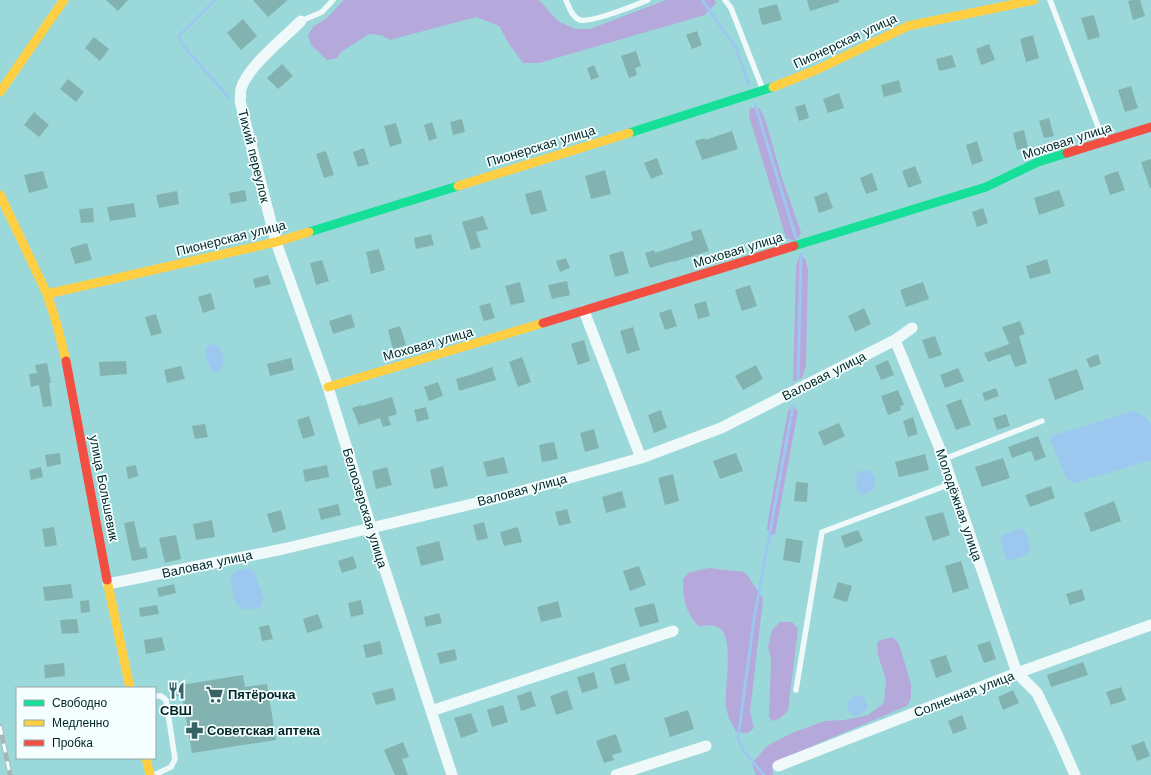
<svg xmlns="http://www.w3.org/2000/svg" width="1151" height="775" font-family="'Work Sans',sans-serif">
	<rect width="100%" height="100%" fill="#9bd8da"/>
	<!-- forest -->
	<path fill="#b5a9dc" d="M344 0H539L558 21 575 29H590L666 0H714L716 3 705 15 539 63H523L509 44 499 26 476 17 390 40 381 35 369 34 341 52 337 58 327 60 311 45 308 35 314 26 327 18Z
		M750 108H759L764 116 783 181 801 232 799 237 795 241 786 238 749 116Z
		M799 257H803L806 260 808 271 806 366 802 378 793 382 796 266Z
		M793 406 798 411 775 534 771 535 767 529 769 514 788 411Z
		M709 568 744 572 748 576 763 599 750 712 754 728 748 733 736 732C732 724 727 716 726 706 724 689 735 637 719 628 713 624 705 626 698 626 685 610 683 600 683 579L690 572Z
		M780 622H792L798 629 788 711 779 719 772 721 769 717 771 660 768 646 772 630Z
		M893 637 899 644 911 684V698L907 706 777 761 772 766 773 775H756L752 763 767 746 792 733 825 721 844 720 868 715 884 703 886 680 878 655 877 643 881 640Z"/>
	<!-- water -->
	<path fill="#9cc8f0" d="M214 344 220 347 224 361 221 371 214 372 210 368 205 353 207 346Z
		M1134 411 1144 416 1151 424V460L1074 483 1067 479 1050 440 1051 436Z
		M869 470 875 476 874 489 863 496 857 491 856 475 860 471Z
		M1021 528 1025 530 1031 549C1027 555 1014 562 1006 559L1000 539 1003 535Z
		M249 568 254 572 264 599 260 608C255 608 248 610 244 609 233 606 231 585 231 575L238 570Z
		M858 695 864 696 868 707 864 712 855 716 850 714 847 705 849 700Z"/>
	<g fill="none" stroke-linecap="round" stroke-linejoin="round">
		<!-- stream -->
		<path stroke="#9cc8f0" stroke-width="3" d="M215 0 179 36 181 43 229 98
			M702 0 736 48 749 85
			M755 104 796 238
			M798 378 801 254
			M764 775 743 750 738 738 754 619 793 406"/>
	</g>
	<!-- building -->
	<path fill="#83b3b0" d="M106 0H128L118 11Z
		M253 0H288L268 17Z
		M807 0H839V2L810 11Z
		M1132 0H1140L1145 16 1133 20 1128 1Z
		M777 4 782 20 762 25 758 9Z
		M1094 15 1100 37 1088 40 1081 18Z
		M243 19 257 36 241 50 227 33Z
		M697 31 702 45 692 49 686 35Z
		M1033 35 1039 58 1026 62 1020 39Z
		M94 37 109 49 100 61 85 48Z
		M989 44 995 60 981 65 976 49Z
		M636 51 641 66 635 68 637 75 629 78 621 56Z
		M952 55 956 67 939 71 936 59Z
		M282 64 293 76 278 89 267 78Z
		M594 65 599 77 591 80 587 68Z
		M68 79 84 92 76 102 60 89Z
		M899 80 902 92 884 97 881 85Z
		M1131 86 1138 108 1125 112 1118 90Z
		M839 93 844 108 828 113 823 99Z
		M805 104 809 118 799 121 795 107Z
		M34 112 49 125 39 137 24 125Z
		M1049 118 1054 136 1044 138 1039 121Z
		M462 119 465 132 453 135 450 122Z
		M432 122 437 138 429 141 424 125Z
		M396 123 402 143 390 147 384 126Z
		M1024 130 1028 147 1017 150 1013 133Z
		M732 131 738 149 702 160 695 141 705 138V140Z
		M977 141 983 161 972 165 966 145Z
		M364 148 369 164 358 167 353 152Z
		M326 151 334 175 324 178 316 154Z
		M657 158 663 174 651 179 644 163Z
		M1151 159V188H1150L1141 162Z
		M915 166 922 183 908 188 902 171Z
		M605 170 611 194 591 199 585 176Z
		M43 171 48 188 29 193 24 175Z
		M1118 171 1125 190 1110 195 1104 176Z
		M872 173 878 190 866 194 860 178Z
		M245 190 247 201 231 204 229 193Z
		M541 190 547 211 531 215 525 194Z
		M1059 190 1065 206 1039 215 1034 198Z
		M177 191 179 204 159 208 156 195Z
		M827 192 833 208 819 213 814 197Z
		M134 203 136 217 110 221 107 207Z
		M93 208 94 222 81 223 79 209Z
		M983 208 988 223 977 227 972 212Z
		M483 216 488 229 476 232 481 247 471 250 462 222Z
		M701 229 709 251 673 262V261L650 268 645 253 654 250 655 253 693 240 691 232Z
		M431 234 434 245 416 249 414 238Z
		M87 243 92 260 75 264 70 248Z
		M379 249 385 270 371 274 366 252Z
		M623 251 629 273 615 277 609 255Z
		M566 258 570 268 560 272 556 261Z
		M1047 259 1051 273 1030 279 1026 266Z
		M322 260 329 281 316 285 310 263Z
		M268 275 271 284 255 288 253 279Z
		M567 281 570 295 552 299 548 285Z
		M520 282 525 302 511 305 505 286Z
		M923 282 929 299 906 307 900 290Z
		M750 285 757 306 742 311 735 290Z
		M211 293 215 309 203 313 198 297Z
		M706 301 710 316 698 319 694 304Z
		M490 303 495 318 484 321 479 306Z
		M864 308 871 324 855 332 848 316Z
		M671 309 677 326 665 330 659 313Z
		M156 314 162 333 151 336 145 317Z
		M351 314 355 327 333 334 329 321Z
		M1020 321 1025 334 1019 336 1027 363 1015 367 1010 354 988 362 984 353 1009 344 1002 327Z
		M400 326 406 345 393 349 388 330Z
		M633 327 640 350 627 354 620 331Z
		M935 336 942 355 929 359 922 340Z
		M584 340 590 361 578 365 571 344Z
		M1098 354 1101 364 1090 368 1086 359Z
		M522 357 531 382 518 387 509 362Z
		M291 358 294 370 270 376 267 364Z
		M888 360 894 375 881 380 875 366Z
		M126 361 127 374 100 376 99 362Z
		M47 363 51 383H49L52 406 43 407 39 385 31 387 29 374 37 373 35 365Z
		M756 365 763 379 743 390 735 376Z
		M181 366 185 379 167 383 164 370Z
		M492 367 496 380 459 391 456 379 470 375Z
		M958 368 964 381 945 388 940 375Z
		M1077 369 1084 389 1055 400 1048 379Z
		M438 382 443 396 429 401 424 387Z
		M996 388 999 396 985 401 982 393Z
		M898 390 904 405 900 406 901 410 888 415 881 396Z
		M392 397 397 414 388 417 391 425 383 427 380 418 359 425 352 408 361 405 362 406Z
		M961 399 971 425 956 430 946 405Z
		M426 407 429 419 417 422 414 410Z
		M661 410 667 428 654 433 648 415Z
		M1006 414 1010 426 997 430 993 418Z
		M309 416 315 435 303 439 297 420Z
		M913 417 918 434 908 437 903 421Z
		M839 423 845 436 824 446 818 432Z
		M205 424 208 437 195 439 192 426Z
		M594 429 599 448 585 452 580 433Z
		M1038 436 1046 457 1035 461 1031 451 1012 458 1008 447Z
		M554 442 558 459 542 462 539 445Z
		M60 453 61 464 47 467 45 455Z
		M736 453 743 471 720 479 713 461Z
		M925 454 929 470 899 477 895 462Z
		M504 457 508 473 487 477 483 462Z
		M1003 458 1010 478 982 487 975 467Z
		M136 465 138 476 128 479 126 467Z
		M327 465 329 477 305 482 303 470Z
		M443 466 448 486 434 489 430 470Z
		M41 467 43 477 31 480 29 470Z
		M387 467 392 485 376 489 372 471Z
		M673 474 679 501 665 505 658 478Z
		M796 482 808 483 807 502 794 501Z
		M1051 486 1055 498 1030 507 1025 495Z
		M622 491 626 507 606 513 602 497Z
		M1114 501 1121 521 1091 532 1084 513Z
		M338 504 341 515 321 520 318 509Z
		M567 509 571 523 559 526 555 512Z
		M281 510 286 529 273 533 267 514Z
		M943 512 950 535 933 541 925 517Z
		M212 520 215 537 196 540 193 524Z
		M134 521 140 548 146 547 148 558 132 561 124 523Z
		M484 522 488 538 477 541 473 525Z
		M54 527 57 545 45 547 42 529Z
		M518 527 522 542 504 546 500 532Z
		M858 530 863 541 845 548 841 536Z
		M176 535 181 559 165 563 159 538Z
		M786 538 803 541 800 563 783 560Z
		M439 541 444 560 421 566 416 547Z
		M353 556 357 568 342 573 338 561Z
		M961 561 969 588 953 593 945 566Z
		M639 566 646 585 630 591 623 571Z
		M838 582 852 586 847 602 833 598Z
		M71 584 73 598 45 601 43 587Z
		M174 584 176 593 159 597 157 588Z
		M1082 589 1085 600 1070 605 1066 594Z
		M89 600 90 612 81 613 80 601Z
		M361 600 364 614 351 617 348 603Z
		M558 601 562 617 541 622 537 607Z
		M654 603 659 622 640 627 634 608Z
		M157 605 159 614 140 617 139 608Z
		M439 613 442 623 426 627 424 617Z
		M318 614 323 628 307 633 303 619Z
		M77 619 79 633 62 634 60 620Z
		M269 625 273 639 262 641 259 627Z
		M162 637 165 650 146 654 144 640Z
		M380 641 383 654 366 658 363 645Z
		M990 641 996 659 984 663 977 645Z
		M455 649 457 660 440 664 437 653Z
		M946 655 952 672 936 678 930 660Z
		M1083 662 1088 675 1051 687 1047 675Z
		M64 663 65 676 45 678 44 665Z
		M625 663 630 680 615 685 610 668Z
		M594 672 598 688 582 693 577 677Z
		M243 675 245 687 267 684 276 740 192 753 182 695 174 696 173 687 181 686V685Z
		M1121 687 1126 700 1111 705 1106 692Z
		M393 688 396 700 376 705 372 693Z
		M567 690 573 709 556 715 550 696Z
		M1013 690 1019 703 1003 710 998 697Z
		M531 691 536 706 521 711 517 696Z
		M503 705 508 722 492 727 487 710Z
		M688 710 694 729 670 737 664 718Z
		M471 713 478 732 461 738 454 718Z
		M962 715 967 729 953 734 948 721Z
		M616 734 622 752 612 755 614 760 604 763 596 741Z
		M1144 741 1150 756 1137 761 1131 746Z
		M403 742 409 757 402 759 408 775H395L384 750Z"/>
	<g fill="none" stroke-linecap="round" stroke-linejoin="round">
		<!-- lane -->
		<path stroke="#f0f9f9" stroke-width="5.5" d="M566 0C569 7 572 17 580 20 591 23 636 5 648 0
			M725 0 731 8 763 90
			M1050 0 1104 142
			M301 21 322 12 333 0
			M944 459 1042 421
			M796 690 822 532 953 483
			M154 775 171 767 175 759 166 700 161 696H155"/>
		<!-- street -->
		<path stroke="#f0f9f9" stroke-width="11" d="M301 21C285 37 247 67 241 89 240 93 241 97 240 101L276 242 328 387 371 527 452 775
			M584 311 641 458
			M895 340 944 459 1017 673 1037 693 1056 732 1075 775
			M108 584 283 549 497 498 641 458 721 428 895 340 912 328
			M431 711 673 631
			M778 766 1017 673 1151 625
			M616 775 706 746"/>
		<!-- fast -->
		<path stroke="#16e098" stroke-width="9" d="M629 133 773 87
			M309 232 458 186
			M794 246 986 187 1038 162 1067 153"/>
		<!-- slow -->
		<path stroke="#ffcf43" stroke-width="9" d="M773 87 816 70 908 26 1034 0
			M0 92 64 0
			M458 186 629 133
			M0 195 47 294 57 325 66 361
			M47 294 276 242 309 232
			M328 387 543 323
			M107 580 130 688
			M146 758 150 775"/>
		<!-- jam -->
		<path stroke="#f24e42" stroke-width="9" d="M1067 153 1151 127
			M543 323 794 246
			M66 361 107 580"/>
		<defs>
			<path id="rail" d="M0 726 10 775"/>
		</defs>
		<!-- rail casing -->
		<use href="#rail" stroke="#a7b5b6" stroke-width="4.5"/>
		<!-- rail -->
		<use href="#rail" stroke="#f5ffff" stroke-width="3" stroke-dasharray="9" stroke-linecap="butt"/>
	</g>
	<!-- icons -->
	<defs>
		<symbol id="restaurant-bare" viewBox="-9 -9 18 18"><path d="M-5-6h1v4h1v-4h1v4h1v-4h1v5L-1.5 .5V6h-2V.5L-5-1ZM5-6V6H3V1.5H1.5Q1.5-4 5-6Z" fill="#366466" stroke="#f5ffff" stroke-width="2.5" paint-order="stroke"/></symbol>
		<symbol id="supermarket-bare" viewBox="-9 -9 18 18"><path d="M-6-5.5h2.5l.6 2H6L4.5 2H-2.5L-4.4-4H-6ZM-1.5 3.2a1.3 1.3 0 1 0 .1 0ZM3 3.2a1.3 1.3 0 1 0 .1 0Z" fill="#366466" stroke="#f5ffff" stroke-width="2.5" paint-order="stroke"/></symbol>
		<symbol id="pharmacy-bare" viewBox="-9 -9 18 18"><path d="M-2-6h4v4h4v4h-4v4h-4v-4h-4v-4h4Z" fill="#366466" stroke="#f5ffff" stroke-width="2.5" paint-order="stroke"/></symbol>
	</defs>
	<g fill-rule="evenodd">
		<use href="#restaurant-bare" x="164" y="678" width="25" height="25"/>
		<use href="#supermarket-bare" x="202" y="682" width="25" height="25"/>
		<use href="#pharmacy-bare" x="182" y="718" width="25" height="25"/>
	</g>
	<g text-anchor="middle" dominant-baseline="central" stroke-width="3.5" stroke-linejoin="round" paint-order="stroke">
		<!-- street labels -->
		<g font-size="13" fill="#002527" stroke="#f5ffff">
			<text transform="translate(845 41) rotate(-25)">Пионерская улица</text>
			<text transform="translate(1067 141) rotate(-18)">Моховая улица</text>
			<text transform="translate(541 146) rotate(-17)">Пионерская улица</text>
			<text transform="translate(254 156) rotate(76)">Тихий переулок</text>
			<text transform="translate(231 238) rotate(-14)">Пионерская улица</text>
			<text transform="translate(738 250) rotate(-17)">Моховая улица</text>
			<text transform="translate(428 344) rotate(-16)">Моховая улица</text>
			<text transform="translate(824 376) rotate(-27)">Валовая улица</text>
			<text transform="translate(104 488) rotate(79)">улица Большевик</text>
			<text transform="translate(522 490) rotate(-15)">Валовая улица</text>
			<text transform="translate(959 505) rotate(71)">Молодёжная улица</text>
			<text transform="translate(365 508) rotate(73)">Белоозерская улица</text>
			<text transform="translate(207 564) rotate(-12)">Валовая улица</text>
			<text transform="translate(964 694) rotate(-21)">Солнечная улица</text>
		</g>
		<!-- poi labels -->
		<g font-size="13" font-weight="bold" fill="#002527" stroke="#f5ffff" text-anchor="start">
			<text x="228" y="694">Пятёрочка</text>
			<text x="176" y="710" text-anchor="middle">СВШ</text>
			<text x="207" y="730">Советская аптека</text>
		</g>
	</g>
	<!-- legend -->
	<rect x="16" y="687" width="140" height="72" fill="#f5ffff" stroke="#93a8a9"/>
	<rect x="24" y="700" width="20" height="6" fill="#16e098" stroke="#93a8a9"/>
	<text x="52" y="707" font-size="12" fill="#002527">Свободно</text>
	<rect x="24" y="720" width="20" height="6" fill="#ffcf43" stroke="#93a8a9"/>
	<text x="52" y="727" font-size="12" fill="#002527">Медленно</text>
	<rect x="24" y="740" width="20" height="6" fill="#f24e42" stroke="#93a8a9"/>
	<text x="52" y="747" font-size="12" fill="#002527">Пробка</text>
</svg>
